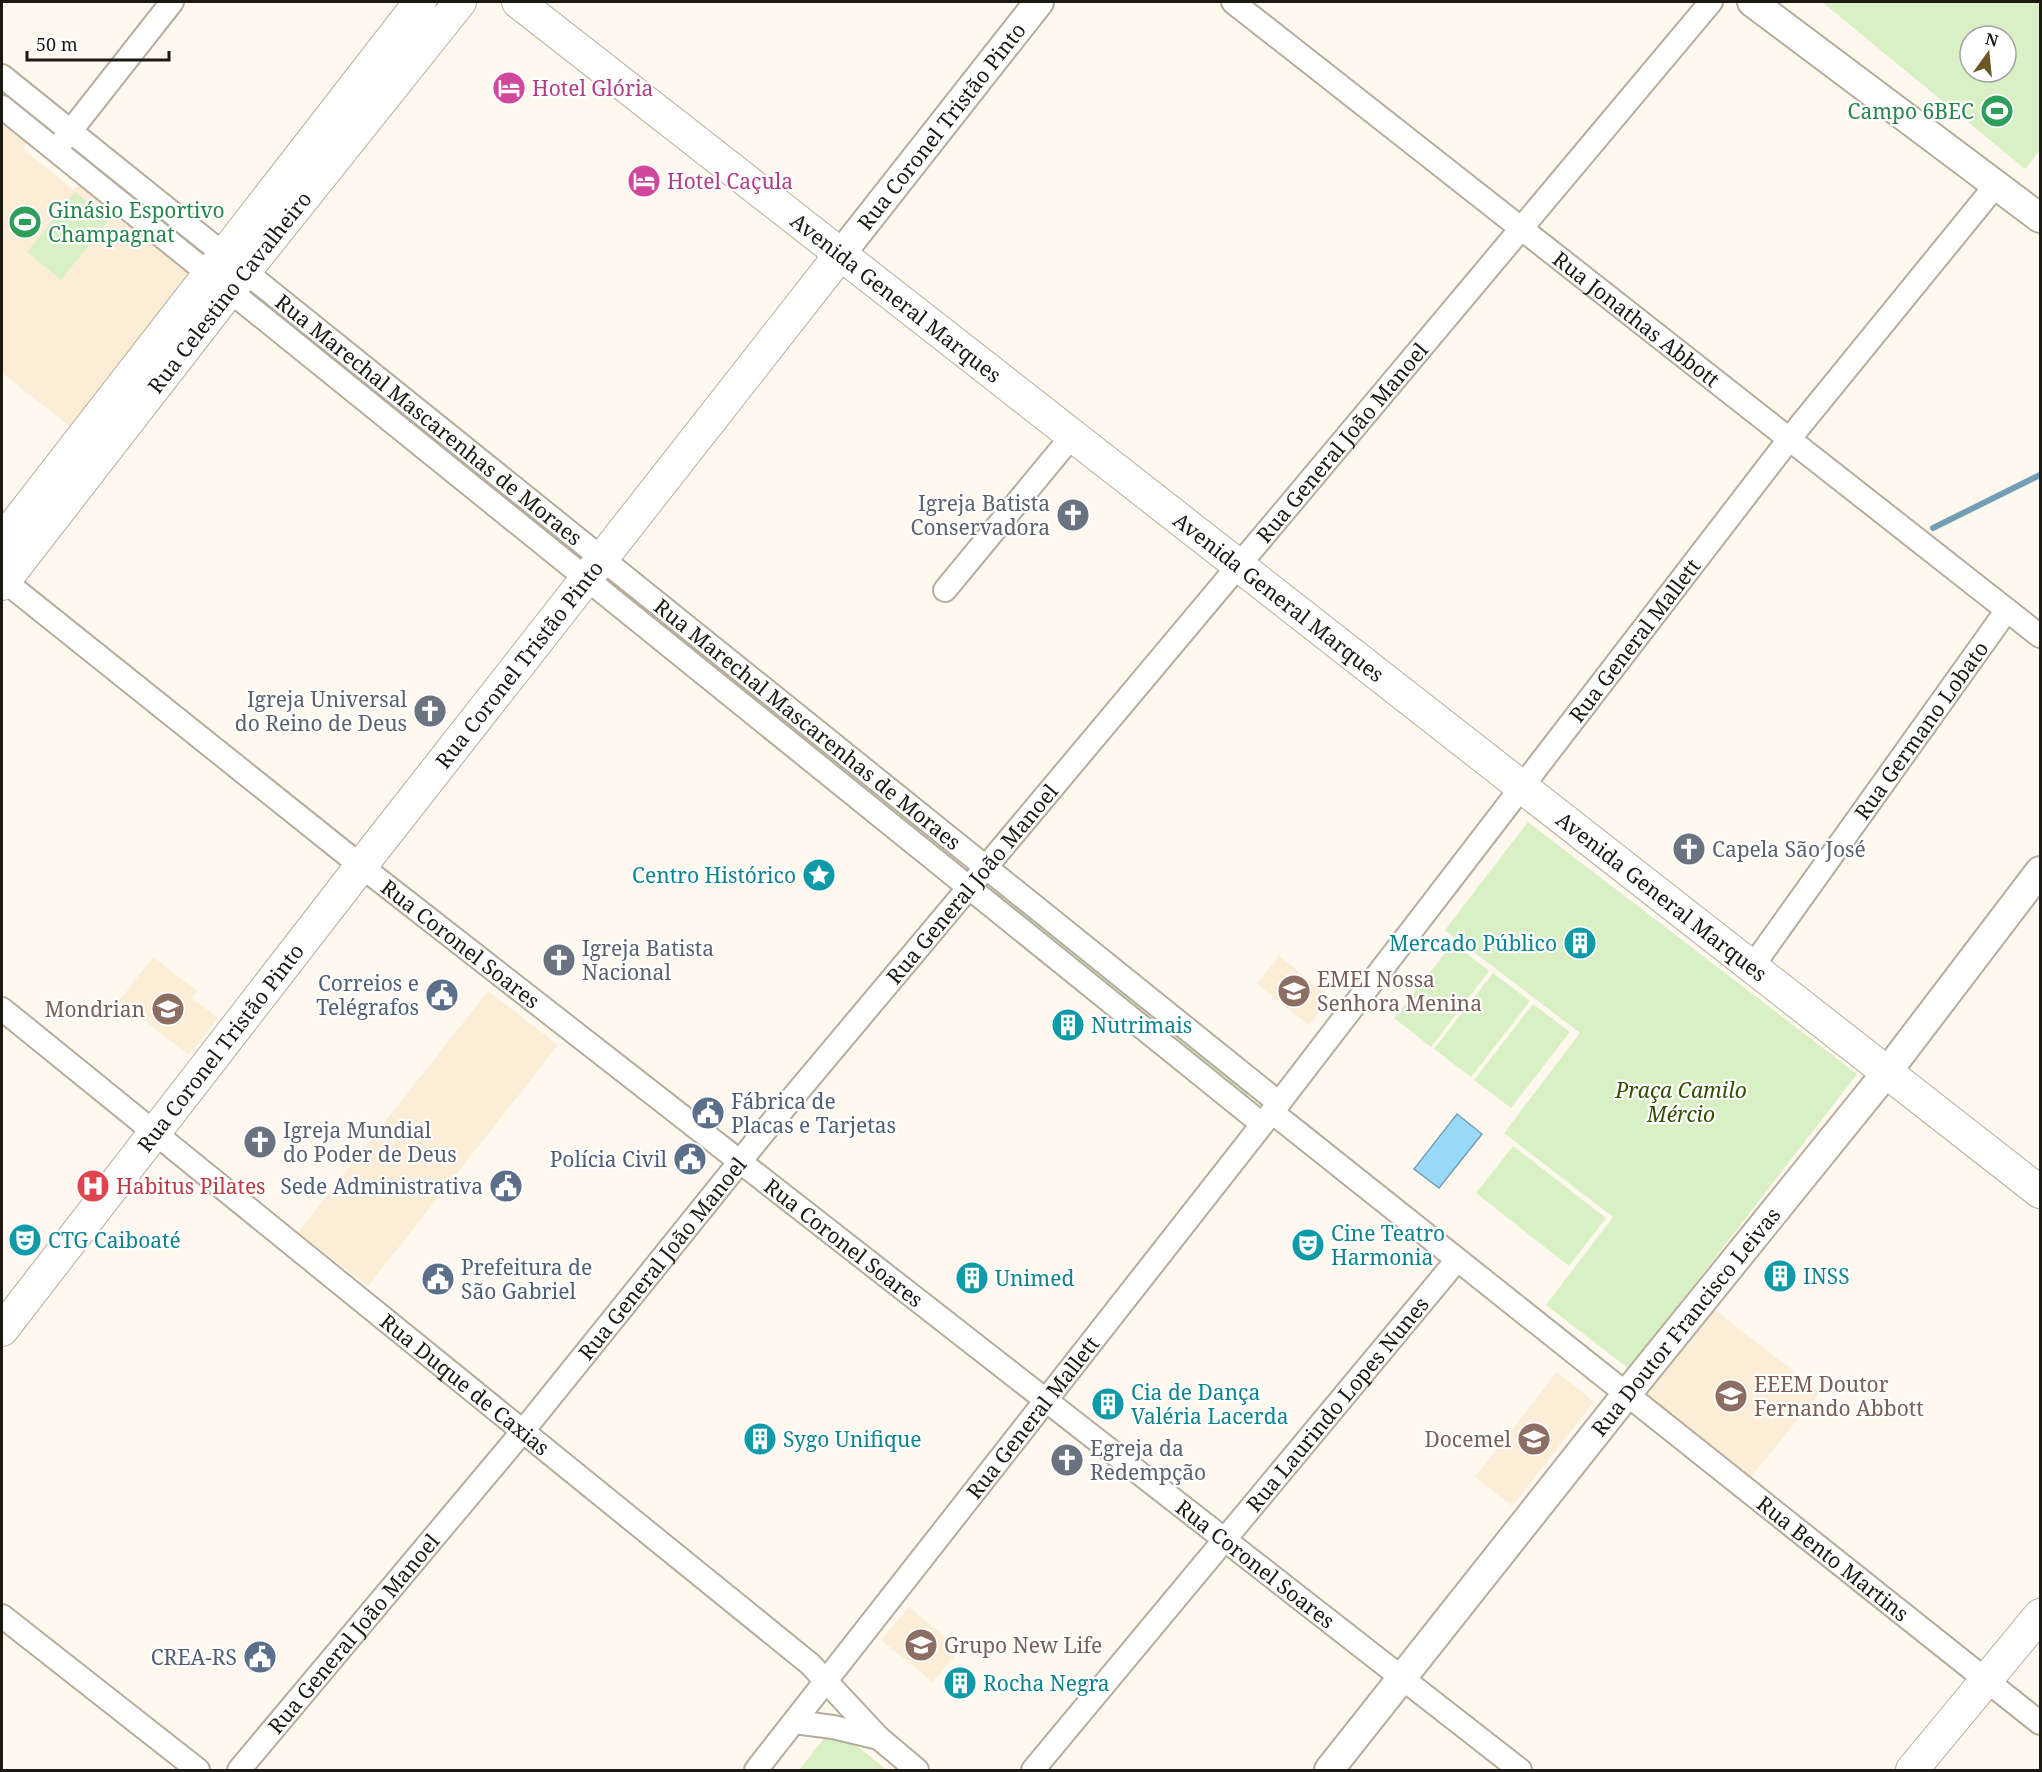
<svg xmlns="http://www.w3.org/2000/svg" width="2042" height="1772" font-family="'Noto Serif',serif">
	<rect width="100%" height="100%" fill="#fef8ee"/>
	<!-- built -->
	<path fill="#fbedd6" d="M2 120 29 141 23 149 74 190 79 185 193 274 71 427 2 373Z
		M1279 956 1331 998 1309 1025 1257 984Z
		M153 957 197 991 192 998 218 1018 189 1055 119 1001Z
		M488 991 558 1045 368 1286 298 1232Z
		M1714 1309 1820 1392 1747 1482 1642 1400Z
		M1557 1372 1594 1402 1512 1506 1475 1477Z
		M909 1607 960 1649 933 1682 881 1640Z"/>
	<!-- green -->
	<path fill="#d9f0c4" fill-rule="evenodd" d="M1822 2H2040V150L2025 169ZM1970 36H2006V72H1970Z
		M75 192 109 220 61 280 27 252Z
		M259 294 572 548 567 554 254 300Z
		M615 581 956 855 951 861 610 587Z
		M1528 822 1857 1074 1629 1369 1546 1305 1613 1217 1504 1133 1580 1033 1445 930Z
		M996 885 1250 1091 1244 1099 990 893Z
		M1453 943 1489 971 1431 1047 1394 1018Z
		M1493 973 1530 1001 1471 1077 1434 1049Z
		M1533 1004 1570 1032 1511 1108 1474 1080Z
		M1513 1146 1606 1218 1569 1266 1476 1193Z
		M833 1727 887 1770H799Z"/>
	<!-- water -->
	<path fill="#98d9fa" stroke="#739fb5" stroke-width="1.5" d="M1457 1114 1482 1134 1439 1188 1414 1169Z"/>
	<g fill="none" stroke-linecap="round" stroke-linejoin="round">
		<!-- stream -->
		<path stroke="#739fb5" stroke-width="6" d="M1933 528 2040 475"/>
		<defs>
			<g id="minor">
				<path id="s1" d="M1233 2 2040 636"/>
				<path id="s2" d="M2 76 1279 1103"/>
				<path d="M2 107 1262 1124"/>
				<path d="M62 142 172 2"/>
				<path id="s3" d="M2 579 361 866 1520 1770"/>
				<path d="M945 590 1072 436"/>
				<path id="s4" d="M1752 967 2007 610"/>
				<path id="s5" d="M2 1009 810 1664 879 1738 917 1770"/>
				<path id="s6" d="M1272 1112 2040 1723"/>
				<path d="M2 1616 198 1770"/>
				<path d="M794 1722 833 1727 879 1738"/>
				<path id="s7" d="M239 1770 523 1431 763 1133 1711 2"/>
				<path id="s8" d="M756 1770 1279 1103 1790 438 1996 185"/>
				<path id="s9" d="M1033 1770 1457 1260"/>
			</g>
			<g id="tertiary">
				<path d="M1752 2 2040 218"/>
				<path id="s10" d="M840 255 1039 2"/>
				<path id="s11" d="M1329 1770 1626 1395 1887 1072 2040 871"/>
			</g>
			<g id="secondary">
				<path id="s12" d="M518 2 2040 1192"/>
				<path d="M2 541 420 2"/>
				<path id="s13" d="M2 584 230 290 460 2"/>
				<path id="s14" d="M2 1330 361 866 840 255"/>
				<path d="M1912 1770 2040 1615"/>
			</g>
		</defs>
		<!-- minor casing -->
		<use href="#minor" stroke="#b6ad9d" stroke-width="26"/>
		<!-- tertiary casing -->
		<use href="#tertiary" stroke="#b6ad9d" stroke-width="32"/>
		<!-- secondary casing -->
		<use href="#secondary" stroke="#b6ad9d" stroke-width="34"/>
		<!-- minor -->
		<use href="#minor" stroke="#fff" stroke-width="22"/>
		<!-- tertiary -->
		<use href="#tertiary" stroke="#fff" stroke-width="28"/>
		<!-- secondary -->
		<use href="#secondary" stroke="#fff" stroke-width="32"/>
	</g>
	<!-- icons -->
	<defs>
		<symbol id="hotel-disc" viewBox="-11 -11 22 22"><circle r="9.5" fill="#d1479c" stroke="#fff"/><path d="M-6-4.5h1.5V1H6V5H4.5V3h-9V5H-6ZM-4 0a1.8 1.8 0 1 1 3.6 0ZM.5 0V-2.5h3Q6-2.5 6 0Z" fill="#fff"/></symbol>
		<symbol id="stadium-disc" viewBox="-11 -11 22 22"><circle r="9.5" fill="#2e9e5b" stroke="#fff"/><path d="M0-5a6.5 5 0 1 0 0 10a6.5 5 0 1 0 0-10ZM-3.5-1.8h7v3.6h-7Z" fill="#fff"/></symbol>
		<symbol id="church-disc" viewBox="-11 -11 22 22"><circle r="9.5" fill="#6b7280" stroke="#fff"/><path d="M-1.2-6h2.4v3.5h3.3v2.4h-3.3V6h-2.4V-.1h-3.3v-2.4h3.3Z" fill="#fff"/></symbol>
		<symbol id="sight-disc" viewBox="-11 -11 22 22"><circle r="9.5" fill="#0f9aa8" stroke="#fff"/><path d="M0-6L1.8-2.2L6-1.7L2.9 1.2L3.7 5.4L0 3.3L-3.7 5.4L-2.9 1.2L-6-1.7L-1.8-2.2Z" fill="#fff"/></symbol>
		<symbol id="building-disc" viewBox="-11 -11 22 22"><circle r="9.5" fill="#0f9aa8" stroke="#fff"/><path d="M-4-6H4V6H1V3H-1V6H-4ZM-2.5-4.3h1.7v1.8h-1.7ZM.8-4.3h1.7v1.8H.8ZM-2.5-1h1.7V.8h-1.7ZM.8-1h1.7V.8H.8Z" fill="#fff"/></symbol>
		<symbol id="school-disc" viewBox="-11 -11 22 22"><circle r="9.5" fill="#8d6e63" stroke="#fff"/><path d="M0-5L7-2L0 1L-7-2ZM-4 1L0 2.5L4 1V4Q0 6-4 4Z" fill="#fff"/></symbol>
		<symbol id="civic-disc" viewBox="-11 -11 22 22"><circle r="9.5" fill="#5c6f8a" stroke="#fff"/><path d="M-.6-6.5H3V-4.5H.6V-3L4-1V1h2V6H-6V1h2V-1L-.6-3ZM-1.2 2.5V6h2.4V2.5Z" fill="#fff"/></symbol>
		<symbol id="hospital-disc" viewBox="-11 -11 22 22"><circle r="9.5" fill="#e0444e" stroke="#fff"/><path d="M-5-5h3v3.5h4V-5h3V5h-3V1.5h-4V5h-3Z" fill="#fff"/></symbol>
		<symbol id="theatre-disc" viewBox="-11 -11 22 22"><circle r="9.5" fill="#0f9aa8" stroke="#fff"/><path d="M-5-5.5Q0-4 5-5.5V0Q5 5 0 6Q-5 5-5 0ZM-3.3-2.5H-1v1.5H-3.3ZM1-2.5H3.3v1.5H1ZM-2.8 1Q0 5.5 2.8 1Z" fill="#fff"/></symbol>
		<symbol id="university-disc" viewBox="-11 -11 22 22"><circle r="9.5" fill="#8d6e63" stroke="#fff"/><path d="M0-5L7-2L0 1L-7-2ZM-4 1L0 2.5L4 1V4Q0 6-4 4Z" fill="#fff"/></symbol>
	</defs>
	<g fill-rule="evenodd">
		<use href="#hotel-disc" x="490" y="69" width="38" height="38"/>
		<use href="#stadium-disc" x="1978" y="92" width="38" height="38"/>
		<use href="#hotel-disc" x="625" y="162" width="38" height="38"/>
		<use href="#stadium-disc" x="6" y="203" width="38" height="38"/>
		<use href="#church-disc" x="1054" y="496" width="38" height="38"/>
		<use href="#church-disc" x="411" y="692" width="38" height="38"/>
		<use href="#church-disc" x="1670" y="830" width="38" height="38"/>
		<use href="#sight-disc" x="800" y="856" width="38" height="38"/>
		<use href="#building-disc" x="1561" y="924" width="38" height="38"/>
		<use href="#church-disc" x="540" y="941" width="38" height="38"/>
		<use href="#school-disc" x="1275" y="972" width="38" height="38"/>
		<use href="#civic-disc" x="423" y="976" width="38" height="38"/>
		<use href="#school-disc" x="149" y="990" width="38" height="38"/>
		<use href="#building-disc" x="1049" y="1006" width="38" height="38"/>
		<use href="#civic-disc" x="689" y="1094" width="38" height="38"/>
		<use href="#church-disc" x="241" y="1123" width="38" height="38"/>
		<use href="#civic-disc" x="671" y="1140" width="38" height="38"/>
		<use href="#hospital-disc" x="74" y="1167" width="38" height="38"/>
		<use href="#civic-disc" x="487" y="1167" width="38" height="38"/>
		<use href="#theatre-disc" x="6" y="1221" width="38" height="38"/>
		<use href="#theatre-disc" x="1289" y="1226" width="38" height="38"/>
		<use href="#building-disc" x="1761" y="1257" width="38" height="38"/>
		<use href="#building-disc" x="953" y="1259" width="38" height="38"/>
		<use href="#civic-disc" x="419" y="1260" width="38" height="38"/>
		<use href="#school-disc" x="1712" y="1377" width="38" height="38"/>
		<use href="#building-disc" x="1089" y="1385" width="38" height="38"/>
		<use href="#building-disc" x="741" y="1420" width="38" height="38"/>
		<use href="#school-disc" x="1515" y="1420" width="38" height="38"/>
		<use href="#church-disc" x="1048" y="1441" width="38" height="38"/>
		<use href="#university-disc" x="902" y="1626" width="38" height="38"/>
		<use href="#civic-disc" x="241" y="1638" width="38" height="38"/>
		<use href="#building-disc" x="941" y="1664" width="38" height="38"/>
	</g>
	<g text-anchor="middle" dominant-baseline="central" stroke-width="4.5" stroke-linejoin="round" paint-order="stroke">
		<!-- hotel labels -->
		<g font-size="21" fill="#b23c85" stroke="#fff" text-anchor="start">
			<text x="532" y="88">Hotel Glória</text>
			<text x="667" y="181">Hotel Caçula</text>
		</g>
		<!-- leisure labels -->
		<g font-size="21" fill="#27864d" stroke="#fff" text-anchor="end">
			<text x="1974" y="111">Campo 6BEC</text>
			<text x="48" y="210" text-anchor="start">Ginásio Esportivo<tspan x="48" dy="24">Champagnat</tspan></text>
		</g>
		<!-- street labels -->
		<g font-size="21" fill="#1c1913" stroke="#fff">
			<text stroke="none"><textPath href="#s10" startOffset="164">Rua Coronel Tristão Pinto</textPath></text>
			<text stroke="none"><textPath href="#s13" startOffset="370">Rua Celestino Cavalheiro</textPath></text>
			<text stroke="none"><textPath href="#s12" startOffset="480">Avenida General Marques</textPath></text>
			<text stroke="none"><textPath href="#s1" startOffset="513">Rua Jonathas Abbott</textPath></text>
			<text stroke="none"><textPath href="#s2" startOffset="548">Rua Marechal Mascarenhas de Moraes</textPath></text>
			<text stroke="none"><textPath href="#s7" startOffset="1726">Rua General João Manoel</textPath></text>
			<text stroke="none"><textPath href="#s12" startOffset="966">Avenida General Marques</textPath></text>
			<text stroke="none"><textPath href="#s8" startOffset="1431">Rua General Mallett</textPath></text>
			<text stroke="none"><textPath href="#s14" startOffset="843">Rua Coronel Tristão Pinto</textPath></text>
			<text stroke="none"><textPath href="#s2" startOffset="1034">Rua Marechal Mascarenhas de Moraes</textPath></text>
			<text stroke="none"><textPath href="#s4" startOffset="291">Rua Germano Lobato</textPath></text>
			<text stroke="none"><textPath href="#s7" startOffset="1150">Rua General João Manoel</textPath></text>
			<text stroke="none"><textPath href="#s12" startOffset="1452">Avenida General Marques</textPath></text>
			<text stroke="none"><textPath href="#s3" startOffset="586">Rua Coronel Soares</textPath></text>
			<text stroke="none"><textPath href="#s14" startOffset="357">Rua Coronel Tristão Pinto</textPath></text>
			<text stroke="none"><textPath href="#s3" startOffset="1072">Rua Coronel Soares</textPath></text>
			<text stroke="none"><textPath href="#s7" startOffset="664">Rua General João Manoel</textPath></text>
			<text stroke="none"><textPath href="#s11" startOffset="573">Rua Doutor Francisco Leivas</textPath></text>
			<text stroke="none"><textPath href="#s5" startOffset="596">Rua Duque de Caxias</textPath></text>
			<text stroke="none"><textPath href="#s9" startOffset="476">Rua Laurindo Lopes Nunes</textPath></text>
			<text stroke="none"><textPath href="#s8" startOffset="448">Rua General Mallett</textPath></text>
			<text stroke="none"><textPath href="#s6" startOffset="717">Rua Bento Martins</textPath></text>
			<text stroke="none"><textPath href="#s3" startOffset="1594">Rua Coronel Soares</textPath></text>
			<text stroke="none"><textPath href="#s7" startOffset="178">Rua General João Manoel</textPath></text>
		</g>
		<!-- worship labels -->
		<g font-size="21" fill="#5b616d" stroke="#fff" text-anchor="start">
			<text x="1050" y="503" text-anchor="end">Igreja Batista<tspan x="1050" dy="24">Conservadora</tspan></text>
			<text x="407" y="699" text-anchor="end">Igreja Universal<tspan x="407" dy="24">do Reino de Deus</tspan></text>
			<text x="1712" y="849">Capela São José</text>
			<text x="582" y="948">Igreja Batista<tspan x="582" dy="24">Nacional</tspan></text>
			<text x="283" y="1130">Igreja Mundial<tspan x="283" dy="24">do Poder de Deus</tspan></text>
			<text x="1090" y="1448">Egreja da<tspan x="1090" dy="24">Redempção</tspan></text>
		</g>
		<!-- culture labels -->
		<g font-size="21" fill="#0d838f" stroke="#fff" text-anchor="start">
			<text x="796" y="875" text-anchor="end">Centro Histórico</text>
			<text x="1557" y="943" text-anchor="end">Mercado Público</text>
			<text x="1091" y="1025">Nutrimais</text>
			<text x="1331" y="1233">Cine Teatro<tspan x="1331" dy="24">Harmonia</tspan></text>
			<text x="48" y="1240">CTG Caiboaté</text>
			<text x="1803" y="1276">INSS</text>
			<text x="995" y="1278">Unimed</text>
			<text x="1131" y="1392">Cia de Dança<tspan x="1131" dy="24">Valéria Lacerda</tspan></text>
			<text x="783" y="1439">Sygo Unifique</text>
			<text x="983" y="1683">Rocha Negra</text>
		</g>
		<!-- education labels -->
		<g font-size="21" fill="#785e54" stroke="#fff" text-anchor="start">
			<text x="1317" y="979">EMEI Nossa<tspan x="1317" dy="24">Senhora Menina</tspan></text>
			<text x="145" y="1009" text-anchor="end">Mondrian</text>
			<text x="1754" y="1384">EEEM Doutor<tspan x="1754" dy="24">Fernando Abbott</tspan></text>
			<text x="1511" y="1439" text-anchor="end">Docemel</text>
			<text x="944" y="1645">Grupo New Life</text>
		</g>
		<!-- service labels -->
		<g font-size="21" fill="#4e5e75" stroke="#fff" text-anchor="end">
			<text x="419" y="983">Correios e<tspan x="419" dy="24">Telégrafos</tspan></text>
			<text x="731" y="1101" text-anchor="start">Fábrica de<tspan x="731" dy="24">Placas e Tarjetas</tspan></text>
			<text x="667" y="1159">Polícia Civil</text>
			<text x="483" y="1186">Sede Administrativa</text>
			<text x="461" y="1267" text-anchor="start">Prefeitura de<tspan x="461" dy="24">São Gabriel</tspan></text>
			<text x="237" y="1657">CREA-RS</text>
		</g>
		<!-- park labels -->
		<g font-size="21" font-style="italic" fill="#304e00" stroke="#fff">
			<text x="1681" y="1090">Praça Camilo<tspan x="1681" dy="24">Mércio</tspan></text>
		</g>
		<!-- health labels -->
		<g font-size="21" fill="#be3a42" stroke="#fff" text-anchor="start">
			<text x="116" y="1186">Habitus Pilates</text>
		</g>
	</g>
	<!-- border -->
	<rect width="2042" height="1772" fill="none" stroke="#1c1913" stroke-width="6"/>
	<!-- north arrow -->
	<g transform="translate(1988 54) rotate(15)"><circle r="28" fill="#ffffff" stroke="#a4a3a1" stroke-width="1.5"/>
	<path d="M0-4.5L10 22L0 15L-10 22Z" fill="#6b5726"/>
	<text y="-9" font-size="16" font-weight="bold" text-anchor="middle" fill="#1c1913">N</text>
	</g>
	<!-- scale -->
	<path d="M27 51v9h142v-9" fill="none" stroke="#1c1913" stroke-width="3"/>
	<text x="36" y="51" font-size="18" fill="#1c1913" stroke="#ffffff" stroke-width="4.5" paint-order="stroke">50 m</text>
</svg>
